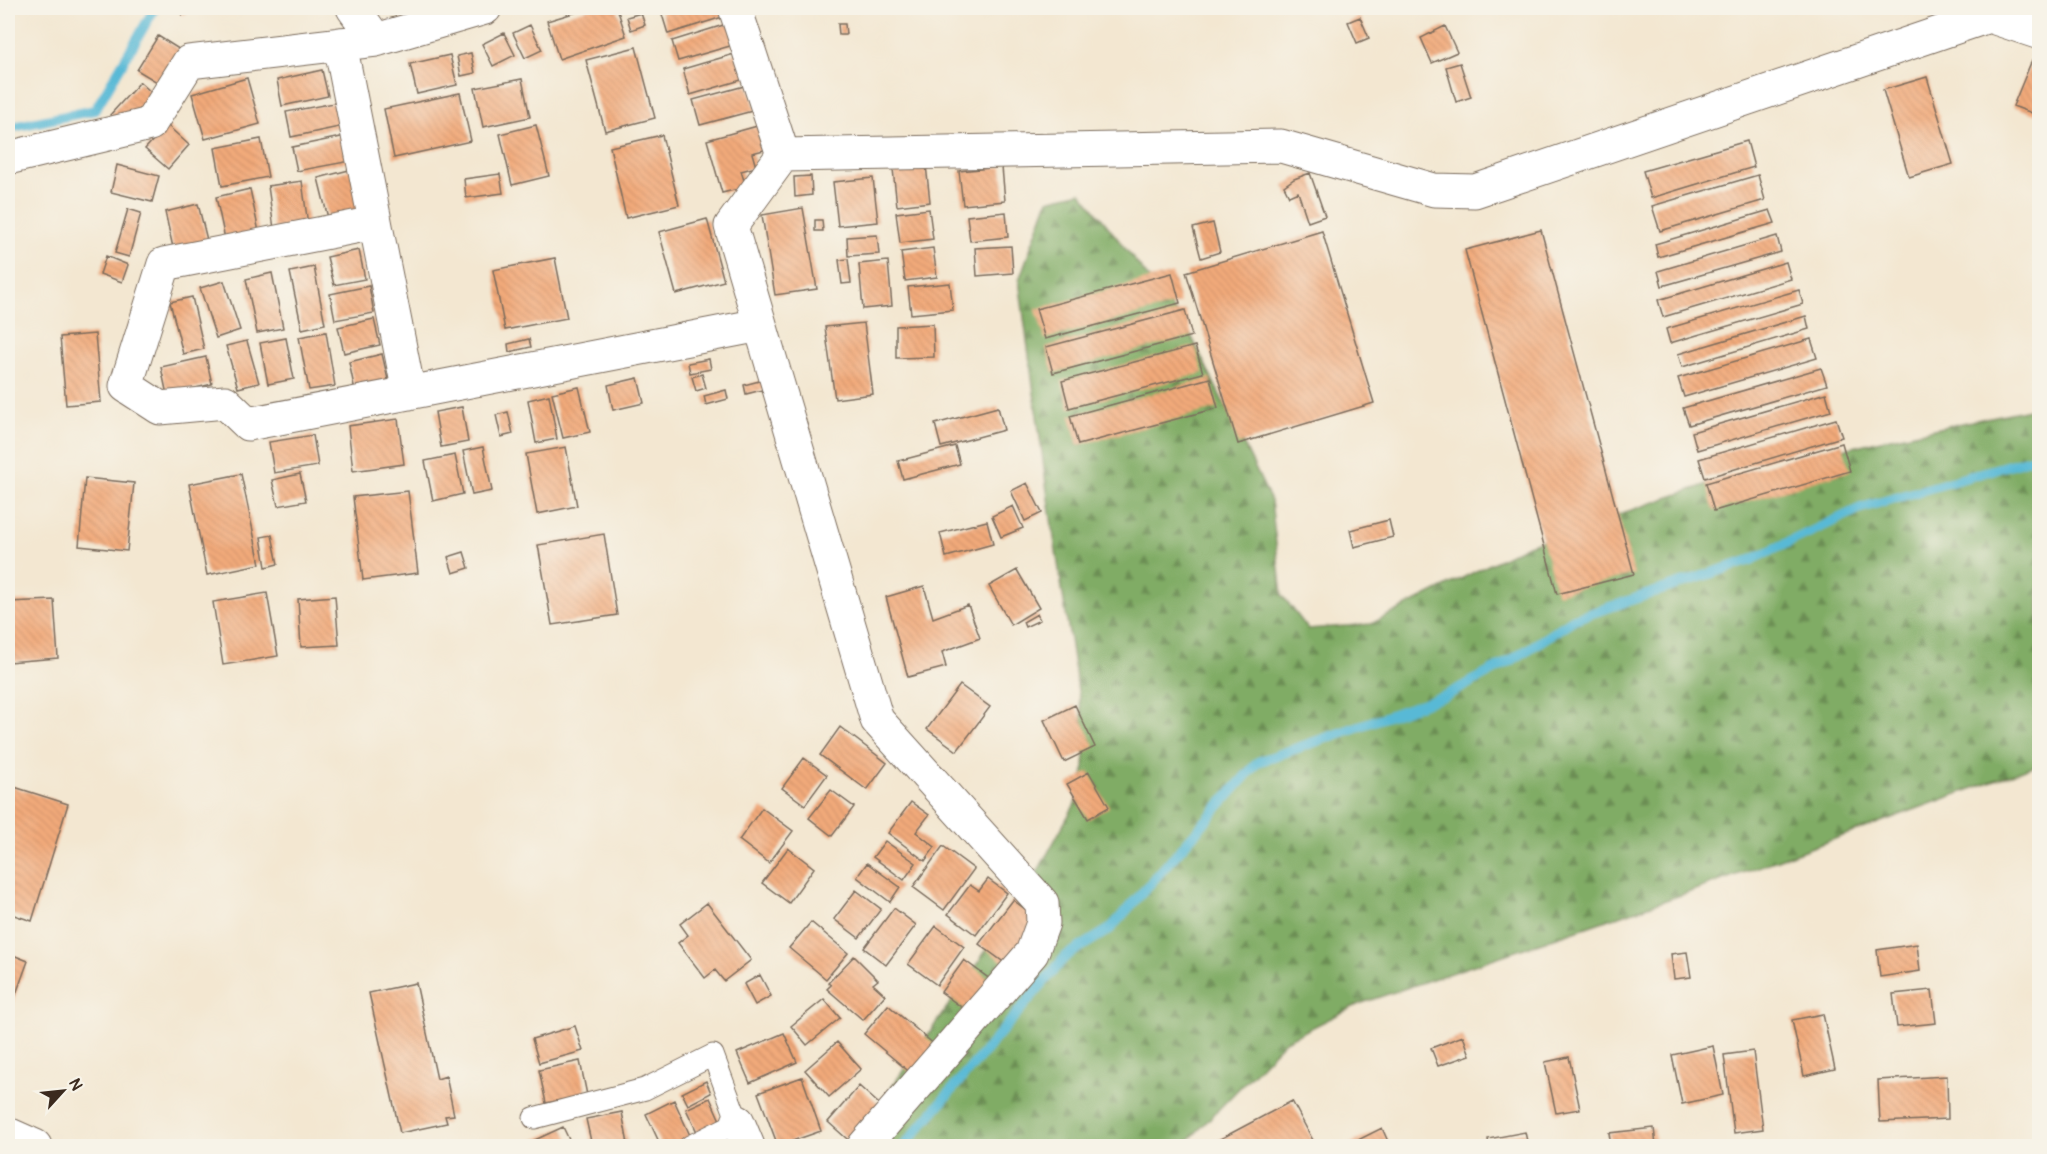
<svg xmlns="http://www.w3.org/2000/svg" width="2047" height="1154" font-family="Pangolin,sans-serif">
	<defs>
		<pattern id="forest-firs" width="22" height="20" patternUnits="userSpaceOnUse" patternTransform="scale(1.5)"><rect width="22" height="20" fill="#80ac65"/><path d="M5 1l3.5 6h-7zM16 11l3.5 6h-7z" fill="#6a8c53"/></pattern>
		<pattern id="building-back-hatch" width="6" height="6" patternUnits="userSpaceOnUse" patternTransform="scale(1.5)"><rect width="6" height="6" fill="#f2aa7a"/><path d="M-1 5l2 2M0 0l6 6M5-1l2 2" fill="none" stroke="#d09269"/></pattern>
	</defs>
	<rect width="100%" height="100%" fill="#f7f3e8"/>
	<filter id="ink" filterUnits="userSpaceOnUse"><feTurbulence type="fractalNoise" baseFrequency=".0167" numOctaves="2"/><feDisplacementMap in="SourceGraphic" scale="12" xChannelSelector="R" yChannelSelector="G"/><feConvolveMatrix kernelMatrix="1 2 1 2 8 2 1 2 1" color-interpolation-filters="sRGB"/></filter>
	<filter id="wash" filterUnits="userSpaceOnUse"><feTurbulence type="fractalNoise" baseFrequency=".008" numOctaves="4" result="noise"/><feDisplacementMap in="SourceGraphic" scale="24" xChannelSelector="R" yChannelSelector="G"/><feGaussianBlur stdDeviation="1.35" result="paint"/><feColorMatrix in="noise" values="0 0 0 0 0 0 0 0 0 0 0 0 0 0 0 0 0 1.4 0 .05"/><feComposite in="paint" operator="in"/></filter>
	<g filter="url(#wash)">
		<rect width="100%" height="100%" fill="#f3e7d1"/>
		<!-- forest -->
		<path fill="url(#forest-firs)" stroke="#5e6b42" stroke-width="1.5" d="M1081 192 1187 327 1271 501 1282 595 1308 629 1371 624 1528 545 1723 479 1881 440 2039 407V764L1687 893 1359 1004 1285 1041 1183 1146H886L887 1094 1024 896 1082 791 1086 742 1049 506 1019 280 1048 200Z"/>
		<g fill="none" stroke-linecap="round" stroke-linejoin="round">
			<!-- stream -->
			<path stroke="#58b9d6" stroke-width="10" d="M8 128 95 110 155 8
				M904 1146 1066 956 1110 929 1258 762 1447 695 1512 660 1574 619 1751 560 1861 508 2040 456"/>
		</g>
		<g id="blocks">
			<!-- building -->
			<path fill="url(#building-back-hatch)" d="M177 8H194L182 15Z
				M590 8H617L626 36 559 59 547 21Z
				M672 8H726L729 15 668 34 661 11Z
				M641 13 645 25 631 30 627 17Z
				M1360 17 1369 38 1357 43 1348 22Z
				M730 23 737 44 678 61 672 41Z
				M838 24H845L846 35H839Z
				M530 25 542 50 525 58 513 33Z
				M1445 26 1457 52 1432 63 1421 38Z
				M504 33 515 55 493 66 482 44Z
				M158 36 182 51 162 85 137 70Z
				M636 47 655 118 605 131 586 60Z
				M741 52 748 78 690 95 683 69Z
				M471 53 475 73 461 76 457 56Z
				M450 55 457 85 417 94 410 64Z
				M2032 60 2040 63V116L2013 106Z
				M1460 63 1471 97 1456 102 1446 67Z
				M322 70 328 96 282 106 277 80Z
				M1927 77 1953 164 1909 177 1883 90Z
				M247 78 260 124 205 139 192 94Z
				M522 79 530 117 483 127 475 88Z
				M140 82 154 95 124 128 110 115Z
				M748 85 756 110 700 125 693 100Z
				M460 93 471 141 394 158 384 109Z
				M339 102 344 126 291 137 286 112Z
				M167 125 189 145 168 169 145 149Z
				M536 125 549 176 512 185 500 134Z
				M761 125 768 149 752 153 756 167 741 171 746 187 722 193 707 140Z
				M662 135 679 205 626 218 610 147Z
				M346 136 351 161 297 171 292 147Z
				M261 139 268 177 222 186 215 148Z
				M1747 141 1754 167 1651 198 1643 171Z
				M117 165 159 176 152 202 111 192Z
				M926 165 930 202 897 206 893 169Z
				M1002 167 1005 201 963 205 959 171Z
				M353 169 363 209 328 218 318 178Z
				M1310 173 1325 216 1308 222 1298 192 1289 196 1284 186 1294 179Z
				M500 174 503 193 466 198 464 179Z
				M1758 175 1765 200 1660 231 1652 206Z
				M811 176 812 195 795 197 794 177Z
				M873 178 878 222 838 226 833 182Z
				M302 181 308 225 274 229 268 186Z
				M250 189 259 232 225 239 216 197Z
				M198 204 208 244 174 252 165 212Z
				M803 208 817 289 775 295 762 215Z
				M128 209 141 213 129 257 115 253Z
				M929 209 933 239 900 243 896 213Z
				M1770 210 1775 223 1658 257 1655 244Z
				M1006 212 1008 237 970 241 967 216Z
				M707 219 724 281 676 294 659 232Z
				M815 220H822L823 231H815Z
				M1213 223 1220 252 1201 258 1193 228Z
				M1541 230 1634 574 1557 594 1465 250Z
				M1322 231 1374 403 1238 444 1186 272Z
				M877 235 879 254 848 256 847 237Z
				M1777 236 1781 252 1662 286 1658 271Z
				M1011 246 1013 273 977 276 975 248Z
				M933 248 937 277 905 281 901 252Z
				M359 250 365 279 334 285 327 257Z
				M106 256 128 265 122 282 100 274Z
				M555 258 567 318 505 330 493 270Z
				M848 259 851 283 842 284 839 260Z
				M888 261 892 306 863 309 859 264Z
				M1786 262 1791 279 1663 317 1658 300Z
				M314 267 325 324 302 329 290 272Z
				M272 273 283 328 257 333 246 279Z
				M1172 273 1180 303 1045 339 1036 309Z
				M224 281 240 330 216 338 200 288Z
				M950 283 953 310 911 314 908 287Z
				M369 286 374 313 335 320 330 294Z
				M1799 290 1803 304 1670 343 1666 329Z
				M192 297 204 349 183 354 170 302Z
				M1185 310 1192 336 1053 373 1046 347Z
				M1806 316 1809 329 1682 367 1678 354Z
				M374 319 380 345 344 353 338 327Z
				M864 323 873 394 835 399 825 327Z
				M933 324 934 357 896 358V326Z
				M326 332 335 386 309 390 299 337Z
				M95 334 101 402 66 405 60 337Z
				M286 338 294 379 268 384 260 343Z
				M529 339 531 347 509 352 508 344Z
				M1811 339 1817 358 1684 397 1678 378Z
				M247 341 259 383 238 388 226 346Z
				M1195 346 1203 373 1069 408 1062 381Z
				M382 354 389 384 355 391 349 362Z
				M206 357 212 384 167 395 161 367Z
				M709 359 711 369 690 373 688 363Z
				M1821 368 1827 385 1689 425 1683 408Z
				M702 374 706 388 696 391 692 377Z
				M638 378 644 403 613 410 608 385Z
				M1210 378 1218 408 1078 445 1070 416Z
				M763 380 766 389 746 394 744 385Z
				M579 387 590 432 563 438 552 393Z
				M726 390 728 399 706 405 704 396Z
				M1826 393 1831 411 1697 450 1692 432Z
				M549 395 557 439 536 443 528 400Z
				M462 407 468 442 441 447 435 412Z
				M998 407 1004 430 941 447 935 424Z
				M508 412 513 434 501 437 496 415Z
				M398 419 404 464 353 471 348 426Z
				M1836 419 1842 437 1705 478 1699 459Z
				M313 435 318 466 274 473 269 442Z
				M1842 443 1850 471 1714 511 1706 483Z
				M955 446 960 464 903 479 898 461Z
				M483 447 492 491 472 495 463 451Z
				M566 447 577 506 537 514 526 454Z
				M455 455 463 494 433 501 425 461Z
				M241 474 260 564 207 575 189 484Z
				M300 474 306 501 278 506 272 480Z
				M85 478 134 483 127 551 79 546Z
				M1027 483 1042 513 1025 521 1011 491Z
				M408 491 418 573 363 580 353 497Z
				M1013 506 1023 528 1001 537 992 516Z
				M1389 520 1393 537 1354 547 1350 530Z
				M987 521 993 544 946 557 940 533Z
				M604 534 617 615 552 625 538 545Z
				M272 535 278 564 266 567 261 537Z
				M464 552 469 568 453 573 448 557Z
				M1017 570 1039 608 1011 625 989 586Z
				M924 586 933 618 968 605 980 638 942 652 946 667 908 677 886 597Z
				M267 593 278 656 223 665 213 602Z
				M335 596 339 645 301 647 298 599Z
				M54 600 58 658 8 662V602Z
				M1037 614 1040 620 1025 627 1023 622Z
				M960 685 990 707 957 751 927 729Z
				M1075 705 1095 747 1064 762 1044 720Z
				M840 727 887 763 867 790 820 755Z
				M804 758 827 775 805 805 782 788Z
				M1089 772 1109 807 1088 819 1067 784Z
				M8 785 68 804 32 921 8 913Z
				M831 790 854 807 832 836 809 818Z
				M911 802 929 815 916 832 935 847 925 861 888 833Z
				M762 808 793 831 769 863 739 840Z
				M885 841 916 863 904 880 873 857Z
				M943 846 974 869 944 910 913 887Z
				M788 848 814 868 789 903 762 883Z
				M867 863 900 887 890 902 857 877Z
				M988 879 1007 893 976 935 948 914 970 885 979 891Z
				M856 890 881 909 859 938 834 919Z
				M1013 900 1042 922 1009 966 979 944Z
				M707 903 751 960 724 981 715 970 705 978 678 943 688 935 680 924Z
				M894 908 916 925 886 965 864 948Z
				M811 922 848 953 826 979 789 948Z
				M936 926 964 947 937 985 908 964Z
				M1917 944 1920 971 1880 977 1877 950Z
				M1687 952 1691 977 1674 979 1671 954Z
				M8 953 28 961 8 1016Z
				M854 956 878 980 873 984 885 995 863 1020 827 989 831 985 828 983Z
				M964 960 991 980 968 1012 941 992Z
				M760 975 771 996 755 1005 744 984Z
				M416 983 437 1079 446 1076 454 1115 445 1116 447 1123 400 1133 369 993Z
				M1932 990 1936 1023 1897 1027 1893 994Z
				M824 999 840 1018 807 1045 791 1026Z
				M888 1005 936 1046 912 1074 864 1034Z
				M1823 1014 1835 1069 1804 1076 1792 1020Z
				M575 1026 583 1051 539 1063 532 1039Z
				M784 1033 797 1062 750 1083 737 1053Z
				M1463 1036 1470 1055 1438 1066 1431 1048Z
				M837 1042 861 1069 829 1097 805 1070Z
				M1713 1046 1723 1095 1682 1104 1672 1055Z
				M1753 1051 1763 1129 1734 1133 1724 1055Z
				M1569 1057 1580 1109 1556 1113 1545 1062Z
				M580 1061 587 1095 546 1103 539 1070Z
				M1947 1076 1948 1119 1880 1122 1878 1080Z
				M802 1077 821 1131 778 1146 758 1093Z
				M706 1081 711 1093 688 1105 682 1093Z
				M859 1086 888 1112 855 1146 828 1122Z
				M710 1098 722 1125 699 1136 686 1109Z
				M674 1100 693 1142 683 1146H661L646 1114Z
				M1292 1101 1316 1146H1207Z
				M622 1112 628 1144 614 1146H592L586 1119Z
				M563 1127 572 1146H522Z
				M1382 1128 1390 1146H1351L1350 1144Z
				M1654 1128 1656 1146H1611L1609 1133Z
				M1525 1132 1528 1146H1489L1488 1139Z
				M1566 1143V1146H1543V1145Z"/>
		</g>
	</g>
	<g filter="url(#ink)">
		<use href="#blocks" fill-opacity="0" stroke="#7b6c5d" stroke-width="1.5"/>
		<g fill="none" stroke-linecap="round" stroke-linejoin="round">
			<defs>
				<path id="service" d="M534 1118 645 1089 713 1055 738 1122 690 1146"/>
				<path id="minor" d="M353 8 376 40
					M735 8 783 155 731 226 877 720 1042 903 1043 923 1032 953 864 1146
					M340 44 409 393
					M783 155 1281 146 1434 190 1475 191 1989 16 2040 33
					M8 158 150 124 189 62 376 40 485 8
					M375 223 164 264 126 386 160 408 225 402 248 424 760 325
					M738 1122 748 1146
					M8 1134 35 1146"/>
			</defs>
			<!-- service casing -->
			<use href="#service" stroke="#7b6c5d" stroke-width="23"/>
			<!-- minor casing -->
			<use href="#minor" stroke="#7b6c5d" stroke-width="35"/>
			<!-- service -->
			<use href="#service" stroke="#fff" stroke-width="21"/>
			<!-- minor -->
			<use href="#minor" stroke="#fff" stroke-width="33"/>
		</g>
	</g>
	<!-- margin -->
	<rect width="2047" height="1154" fill="none" stroke="#f7f3e8" stroke-width="30"/>
	<!-- north arrow -->
	<g transform="translate(63 1091) rotate(63)" stroke="#f7f3e8" stroke-width="4.5" paint-order="stroke">
	<path d="M0-4.5L10 22L0 15L-10 22Z" fill="#3b2a1e"/>
	<text y="-9" font-size="16" font-weight="bold" text-anchor="middle" fill="#3b2a1e">N</text>
	</g>
</svg>
